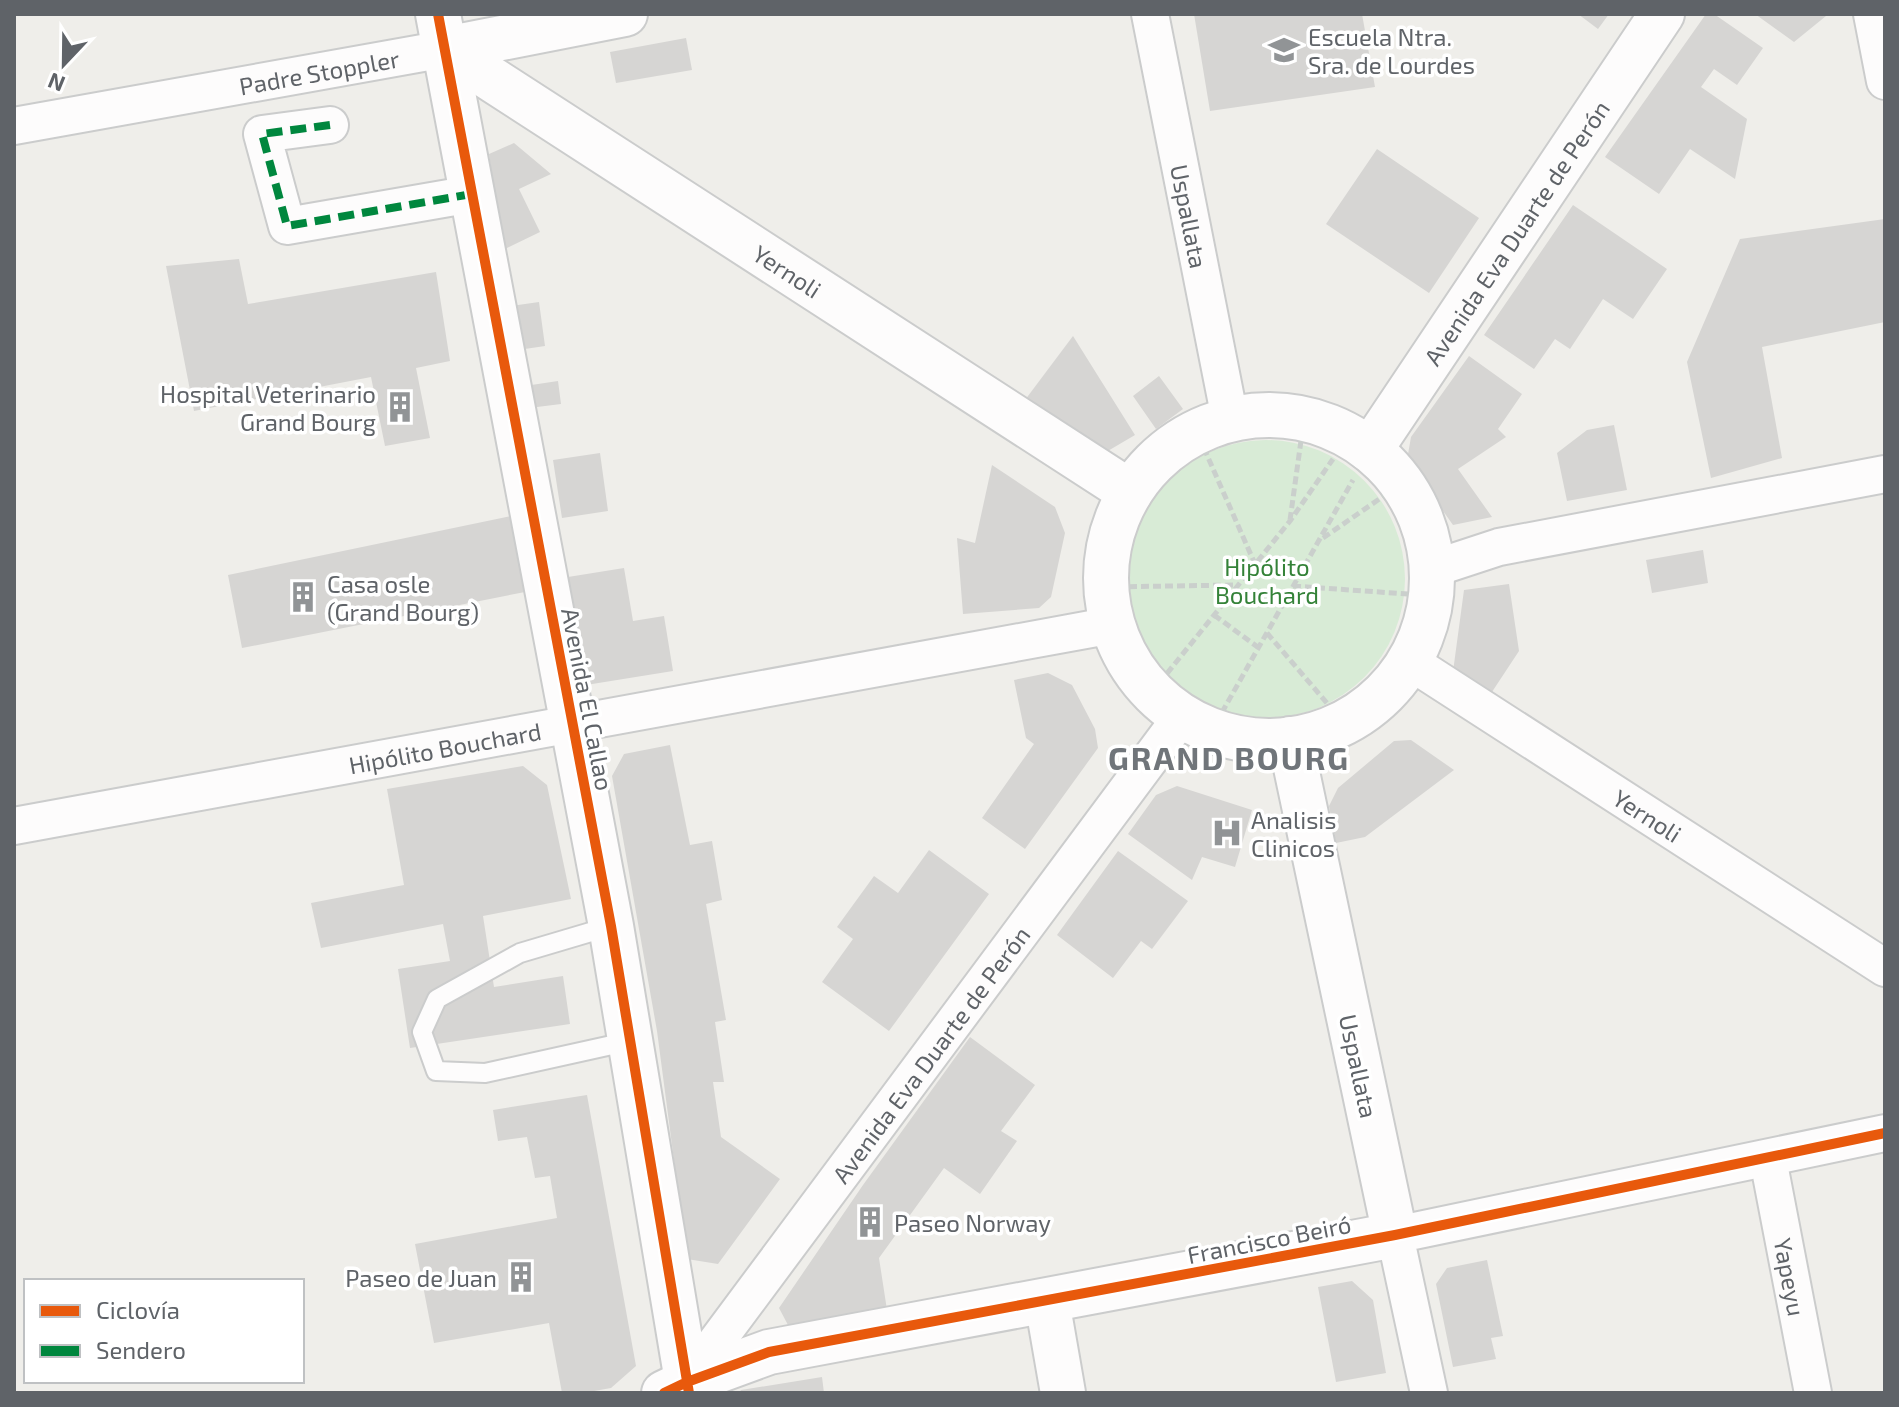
<svg xmlns="http://www.w3.org/2000/svg" width="1899" height="1407" font-family="'Exo 2',sans-serif">
	<rect width="100%" height="100%" fill="#efeeea"/>
	<!-- green -->
	<path fill="#d8ebd6" d="M1127 579a139 139 0 1 1 278 0a139 139 0 1 1-278 0Z"/>
	<!-- building -->
	<path fill="#d6d5d3" d="M1194 14H1362L1375 87 1210 111Z
		M1578 14H1609L1598 29Z
		M1706 14H1714L1763 48 1737 85 1714 69 1701 87 1747 119 1735 179 1690 149 1659 194 1605 157Z
		M1755 14H1825L1826 16 1794 42Z
		M686 38 692 70 616 83 610 52Z
		M514 143 551 174 519 189 540 232 503 250 489 154Z
		M1377 149 1479 218 1429 293 1326 224Z
		M1573 205 1667 269 1633 319 1603 299 1570 349 1555 339 1534 369 1484 335Z
		M1885 219V322L1762 347 1782 458 1711 478 1687 362 1740 239Z
		M239 259 248 304 436 272 450 361 416 368 430 438 385 446 371 377 194 411 166 266Z
		M539 302 545 346 518 350 511 306Z
		M1073 336 1135 435 1101 455 1025 400Z
		M1469 356 1522 394 1498 429 1506 437 1458 469 1492 517 1453 525 1407 460 1411 437Z
		M1159 376 1183 409 1156 429 1133 396Z
		M558 381 561 404 521 409 518 387Z
		M1614 425 1627 490 1567 501 1557 453 1587 430Z
		M600 453 608 511 562 518 553 460Z
		M992 465 1055 507 1065 533 1051 597 1039 608 963 614 957 538 975 543Z
		M511 516 525 592 242 648 228 575Z
		M1703 550 1708 583 1652 593 1646 560Z
		M624 568 633 621 664 616 673 671 586 685 568 577Z
		M1509 584 1519 651 1486 701 1452 679 1464 590Z
		M1048 673 1072 685 1095 729 1098 748 1025 849 982 818 1034 744 1026 738 1014 680Z
		M1411 740 1454 770 1365 837 1336 843 1329 806 1338 788 1394 741Z
		M670 745 690 845 712 841 722 900 706 904 726 1020 715 1022 724 1082H713L721 1137 780 1179 718 1264 687 1259 657 1031 612 776 624 754Z
		M523 766 547 785 571 899 483 916 494 987 563 976 570 1024 410 1048 398 969 450 961 443 924 321 948 311 903 404 885 387 789Z
		M1177 786 1252 810 1235 867 1202 857 1192 880 1128 834 1156 795Z
		M929 850 989 894 889 1031 822 982 853 939 837 927 874 876 898 893Z
		M1118 851 1188 901 1152 949 1141 941 1113 978 1057 935Z
		M970 1037 1035 1085 1001 1131 1017 1141 980 1194 944 1168 879 1258 887 1310 788 1325 779 1308 863 1185Z
		M587 1095 636 1366 611 1388 583 1393H562L549 1323 434 1343 415 1244 557 1218 550 1176 535 1178 527 1137 498 1141 493 1110Z
		M1487 1260 1503 1336 1491 1338 1496 1359 1453 1367 1436 1284 1447 1268Z
		M1352 1281 1373 1300 1386 1373 1336 1382 1318 1287Z
		M822 1377 824 1393H739L741 1390Z"/>
	<g fill="none" stroke-linecap="round" stroke-linejoin="round">
		<defs>
			<path id="service" d="M611 926 520 953 437 999 422 1032 436 1071 485 1073 630 1041"/>
			<g id="minor">
				<path id="s1" d="M1150 14 1230 419"/>
				<path d="M1872 14 1885 81"/>
				<path d="M330 125 262 134 287 226 472 194"/>
				<path id="s2" d="M14 126 445 49"/>
				<path d="M1432 569 1499 547 1885 474"/>
				<path id="s3" d="M1409 661 1885 968"/>
				<path id="s4" d="M14 826 1113 625"/>
				<path id="s5" d="M1768 1159 1813 1393"/>
				<path id="s6" d="M682 1388 1182 716"/>
				<path d="M1429 1393 1395 1235 1885 1133"/>
			</g>
			<g id="tertiary">
				<path d="M438 14 611 926 689 1393"/>
				<path id="s7" d="M445 49 1130 492"/>
				<path d="M445 49 625 14"/>
				<circle cx="1269" cy="578" r="163"/>
				<path id="s8" d="M1370 450 1662 14"/>
				<path d="M1047 1301 1063 1393"/>
				<path d="M664 1393 687 1382 769 1352 1395 1235 1290 739"/>
			</g>
		</defs>
		<!-- service casing -->
		<use href="#service" stroke="#cbcccc" stroke-width="22"/>
		<!-- minor casing -->
		<use href="#minor" stroke="#cbcccc" stroke-width="40"/>
		<!-- tertiary casing -->
		<use href="#tertiary" stroke="#cbcccc" stroke-width="48"/>
		<!-- path -->
		<path stroke="#cacfcc" stroke-width="5" stroke-dasharray="8 4" stroke-linecap="butt" d="M1199 437 1255 564
			M1290 520 1304 419
			M1323 538 1401 484
			M1293 586 1408 594
			M1105 587 1237 585
			M1214 615 1259 648
			M1267 633 1344 723
			M1152 692 1290 521 1333 459
			M1216 723 1353 480"/>
		<!-- service -->
		<use href="#service" stroke="#fdfcfc" stroke-width="18"/>
		<!-- minor -->
		<use href="#minor" stroke="#fdfcfc" stroke-width="36"/>
		<!-- tertiary -->
		<use href="#tertiary" stroke="#fdfcfc" stroke-width="44"/>
		<!-- quiet -->
		<path stroke="#00873e" stroke-width="8" stroke-dasharray="16 8" stroke-linecap="butt" d="M330 125 262 134 287 226 472 194"/>
		<defs>
			<path id="cycleway" d="M438 14 611 926 689 1393
				M664 1393 687 1382 769 1352 1395 1235 1885 1133"/>
		</defs>
		<!-- cycleway casing -->
		<use href="#cycleway" stroke="#fff" stroke-width="15"/>
		<!-- cycleway -->
		<use href="#cycleway" stroke="#e8590c" stroke-width="10"/>
	</g>
	<!-- icons -->
	<defs>
		<symbol id="school-bare" viewBox="-9 -9 18 18"><path d="M0-5L7-2L0 1L-7-2ZM-4 1L0 2.5L4 1V4Q0 6-4 4Z" fill="#919496" stroke="#fff" stroke-width="2.5" paint-order="stroke"/></symbol>
		<symbol id="building-bare" viewBox="-9 -9 18 18"><path d="M-4-6H4V6H1V3H-1V6H-4ZM-2.5-4.3h1.7v1.8h-1.7ZM.8-4.3h1.7v1.8H.8ZM-2.5-1h1.7V.8h-1.7ZM.8-1h1.7V.8H.8Z" fill="#919496" stroke="#fff" stroke-width="2.5" paint-order="stroke"/></symbol>
		<symbol id="hospital-bare" viewBox="-9 -9 18 18"><path d="M-5-5h3v3.5h4V-5h3V5h-3V1.5h-4V5h-3Z" fill="#919496" stroke="#fff" stroke-width="2.5" paint-order="stroke"/></symbol>
	</defs>
	<g fill-rule="evenodd">
		<use href="#school-bare" x="1262" y="28" width="44" height="44"/>
		<use href="#building-bare" x="378" y="385" width="44" height="44"/>
		<use href="#building-bare" x="281" y="575" width="44" height="44"/>
		<use href="#hospital-bare" x="1205" y="811" width="44" height="44"/>
		<use href="#building-bare" x="848" y="1200" width="44" height="44"/>
		<use href="#building-bare" x="499" y="1255" width="44" height="44"/>
	</g>
	<g text-anchor="middle" dominant-baseline="central" stroke-width="7" stroke-linejoin="round" paint-order="stroke">
		<!-- poi labels -->
		<g font-size="24" fill="#5f6368" stroke="#fff" text-anchor="start">
			<text x="1308" y="36">Escuela Ntra.<tspan x="1308" dy="28">Sra. de Lourdes</tspan></text>
			<text x="376" y="393" text-anchor="end">Hospital Veterinario<tspan x="376" dy="28">Grand Bourg</tspan></text>
			<text x="327" y="583">Casa osle<tspan x="327" dy="28">(Grand Bourg)</tspan></text>
			<text x="1251" y="819">Analisis<tspan x="1251" dy="28">Clinicos</tspan></text>
			<text x="894" y="1222">Paseo Norway</text>
			<text x="497" y="1277" text-anchor="end">Paseo de Juan</text>
		</g>
		<!-- street labels -->
		<g font-size="24" fill="#5f6368" stroke="#fff">
			<text stroke="none"><textPath href="#s2" startOffset="310">Padre Stoppler</textPath></text>
			<text stroke="none"><textPath href="#s1" startOffset="206">Uspallata</textPath></text>
			<text stroke="none"><textPath href="#s8" startOffset="262">Avenida Eva Duarte de Perón</textPath></text>
			<text stroke="none"><textPath href="#s7" startOffset="408">Yernoli</textPath></text>
			<text transform="translate(588 699) rotate(79)">Avenida El Callao</text>
			<text stroke="none"><textPath href="#s4" startOffset="438">Hipólito Bouchard</textPath></text>
			<text stroke="none"><textPath href="#s3" startOffset="284">Yernoli</textPath></text>
			<text stroke="none"><textPath href="#s6" startOffset="416">Avenida Eva Duarte de Perón</textPath></text>
			<text transform="translate(1359 1066) rotate(78)">Uspallata</text>
			<text transform="translate(1269 1239) rotate(-11)">Francisco Beiró</text>
			<text stroke="none"><textPath href="#s5" startOffset="120">Yapeyu</textPath></text>
		</g>
		<!-- park labels -->
		<g font-size="24" fill="#348238" stroke="#fff">
			<text x="1267" y="566">Hipólito<tspan x="1267" dy="28">Bouchard</tspan></text>
		</g>
		<!-- district labels -->
		<g font-size="32" font-weight="bold" letter-spacing="2" fill="#70757a" stroke="#fff">
			<text x="1229" y="757">GRAND BOURG</text>
		</g>
	</g>
	<!-- border -->
	<rect width="1899" height="1407" fill="none" stroke="#5f6368" stroke-width="32"/>
	<!-- legend -->
	<rect x="24" y="1279" width="280" height="104" fill="#ffffff" stroke="#bfc1c3" stroke-width="2"/>
	<rect x="40" y="1305" width="40" height="12" fill="#e8590c" stroke="#bfc1c3" stroke-width="2"/>
	<text x="96" y="1319" font-size="24" fill="#5f6368">Ciclovía</text>
	<rect x="40" y="1345" width="40" height="12" fill="#00873e" stroke="#bfc1c3" stroke-width="2"/>
	<text x="96" y="1359" font-size="24" fill="#5f6368">Sendero</text>
	<!-- north arrow -->
	<g transform="translate(64 64) rotate(202)" stroke="#ffffff" stroke-width="6" paint-order="stroke">
	<path d="M0-6L14 30L0 20L-14 30Z" fill="#5f6368"/>
	<text y="-12" font-size="22" font-weight="bold" text-anchor="middle" fill="#5f6368">N</text>
	</g>
</svg>
